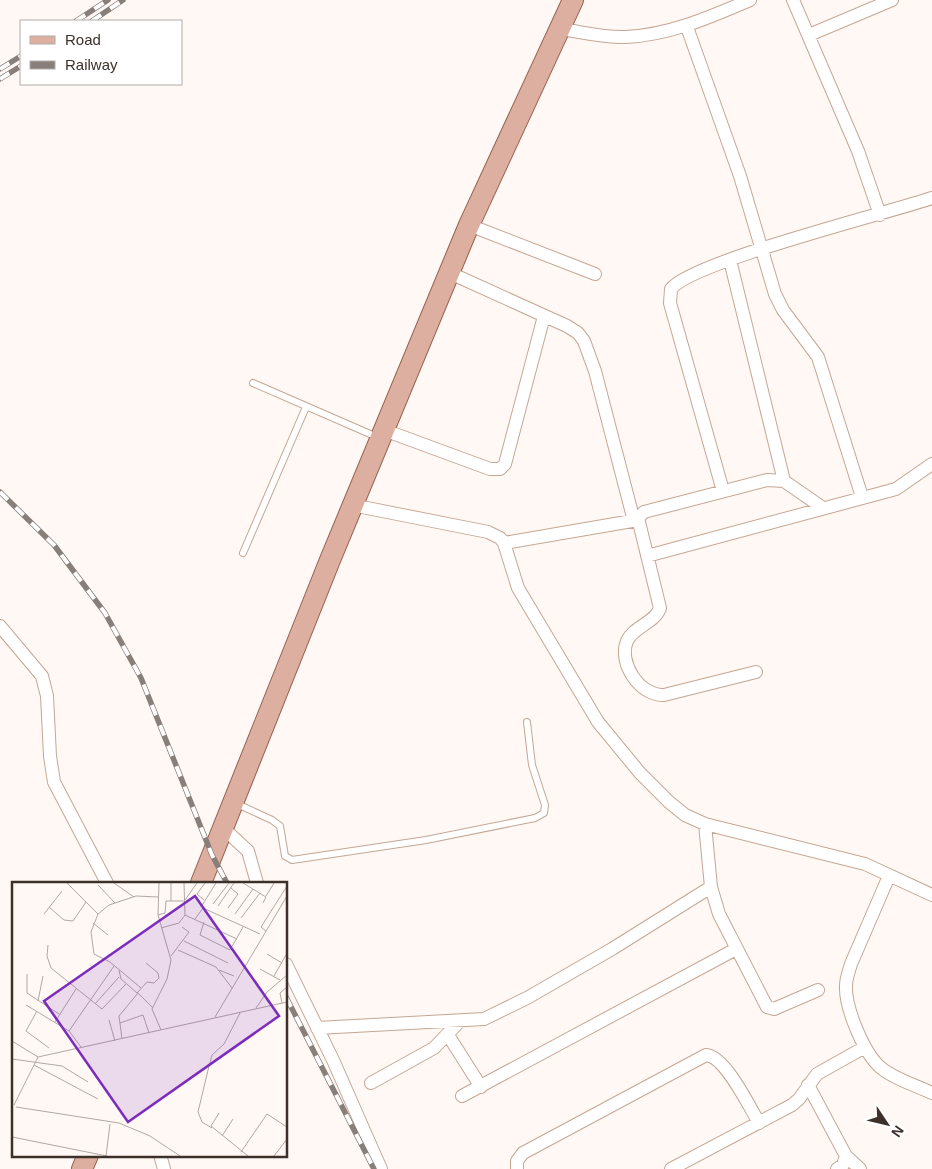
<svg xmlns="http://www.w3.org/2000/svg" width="932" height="1169" font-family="Helvetica,sans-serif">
	<rect width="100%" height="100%" fill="#fff8f4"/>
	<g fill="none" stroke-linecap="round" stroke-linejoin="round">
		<defs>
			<path id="lane" d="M253 383 377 437
				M243 553 306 407
				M235 803 272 820 280 826 285 856 292 860 426 840 535 818 544 813 545 805 532 765 527 722"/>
			<path id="street" d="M793 0 858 151 880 215
				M687 27 740 176 775 294 783 310 818 357 862 497
				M561 29C582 32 605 38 626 37 670 35 710 17 750 0
				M809 35 892 0
				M469 225 595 274
				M730 260 784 481
				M450 273 567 326 578 333 584 341 595 371 634 521
				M384 430 490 469H500L505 464 544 316
				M723 491 670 303 671 289C691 262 888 213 932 198
				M352 505 488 532 500 538 504 543 518 588 598 722 640 773 669 802 685 815 705 824 865 864 932 895
				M504 543 638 520
				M647 556 896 489 932 464
				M0 626 42 676 47 696 50 756 54 782 107 883
				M756 672 664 695C639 696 618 662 627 641 634 626 655 623 660 608L638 518 644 512 767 480 784 481 823 508
				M705 824 711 887 719 914 767 1007 774 1009 818 990
				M223 828 248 851 257 883
				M889 876 851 964C849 971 846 978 846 986 845 1008 864 1053 880 1067 894 1079 915 1085 932 1093
				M286 964 333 1060 381 1169
				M317 1028 484 1019 527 998 612 949 711 887
				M448 1035 481 1087
				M371 1083 434 1048 460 1021
				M808 1085 846 1156 843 1165 837 1169
				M462 1096 736 949
				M160 1155 164 1169
				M846 1156 860 1169
				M517 1169V1161L523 1153 706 1055C725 1056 749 1106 759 1123
				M671 1169 792 1105 799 1099 817 1074 865 1047"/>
			<path id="primary" d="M201 883 330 560 469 225 573 0
				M82 1169 88 1155"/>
		</defs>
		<!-- lane casing -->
		<use href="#lane" stroke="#c5a695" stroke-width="8"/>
		<!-- street casing -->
		<use href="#street" stroke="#c5a695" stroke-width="14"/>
		<!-- primary casing -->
		<use href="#primary" stroke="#975f4e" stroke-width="22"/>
		<!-- lane -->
		<use href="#lane" stroke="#fff" stroke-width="6"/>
		<!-- street -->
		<use href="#street" stroke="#fff" stroke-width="12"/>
		<!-- primary -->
		<use href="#primary" stroke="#ddafa0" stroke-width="20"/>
		<defs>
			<path id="rail" d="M76 21 108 0
				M92 21 123 0
				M0 69 21 56
				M0 79 21 66
				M0 492 54 545 105 613 141 678 212 855 227 883
				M286 997 374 1169"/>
		</defs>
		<!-- rail casing -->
		<use href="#rail" stroke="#897f7a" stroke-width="5.5"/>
		<!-- rail -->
		<use href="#rail" stroke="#fff" stroke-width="4" stroke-dasharray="11" stroke-linecap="butt"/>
	</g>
	<!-- overview -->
	<g transform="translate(12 882)">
		<rect width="275" height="275" fill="#fff8f4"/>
		<path fill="none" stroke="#b1a8a3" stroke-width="1" d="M55 1 86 32 97 23 124 14 146 15M102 1 122 15M147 1 146 33 159 78 155 97 140 127 149 148M231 1 254 15 251 21M86 3 103 21M254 14 262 1M173 18 185 1M192 18 185 12 193 1M159 19V1M201 22 217 1M206 24 222 1M37 25 52 38 61 39 74 20M189 25 204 1M216 26 226 12 219 6M32 32 50 9M86 32 79 50 82 72 98 80 129 106M223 32 241 7M146 33 153 31 154 19H173M173 33 225 57M229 36 248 11M183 37 191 26 248 52M192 40 188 53 218 68 231 45M81 41 96 53M149 46 167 41 173 33 172 1M254 49 249 45 275 4M172 59 216 81M36 63 35 74 39 86 90 127 114 102M166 68 204 85 220 106M255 72 270 81M159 74 177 50 170 45M248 87 268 98M107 88 109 97 125 111 135 100 142 101 147 96 146 91 134 81M207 88 222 94M15 92V111L47 132M262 94 274 73M126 111 141 126M26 119 31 94M270 121 268 111 275 105M83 122 107 95M14 123 57 149 69 165M244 126 255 110 275 93M25 129 14 149 37 166M203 135 275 14M97 138 103 159M43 140 64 107M108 141 131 133 137 151M57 149 102 84M110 157 107 134 126 111M0 159 26 175M0 177 50 184 76 200M22 183 86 217M2 223 26 175 275 120M4 225 107 241 138 254 168 274M207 231 199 244 236 274M200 246 190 240 186 230 197 184 200 173 212 162 228 131M210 254 221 237M0 255 95 274M229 270 255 232 275 245M94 274 98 242M262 274 275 257"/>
		<path fill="#7b2cbf" fill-opacity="0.15" stroke="#7b2cbf" stroke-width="2.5" d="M183 14 267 134 116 240 32 119Z"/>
		<rect width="275" height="275" fill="none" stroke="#3d302a" stroke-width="2.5"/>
	</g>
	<!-- legend -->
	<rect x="20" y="20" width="162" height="65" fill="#ffffff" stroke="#b1acaa"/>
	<rect x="30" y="36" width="25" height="8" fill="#ddafa0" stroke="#b1acaa"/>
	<text x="65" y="45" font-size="15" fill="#3d302a">Road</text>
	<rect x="30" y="61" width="25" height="8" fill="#897f7a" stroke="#b1acaa"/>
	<text x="65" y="70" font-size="15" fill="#3d302a">Railway</text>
	<!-- north arrow -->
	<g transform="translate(887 1124) rotate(125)" stroke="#ffffff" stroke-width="4" paint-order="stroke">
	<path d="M0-4L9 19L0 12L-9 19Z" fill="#3d302a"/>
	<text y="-8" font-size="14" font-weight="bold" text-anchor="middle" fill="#3d302a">N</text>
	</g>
</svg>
